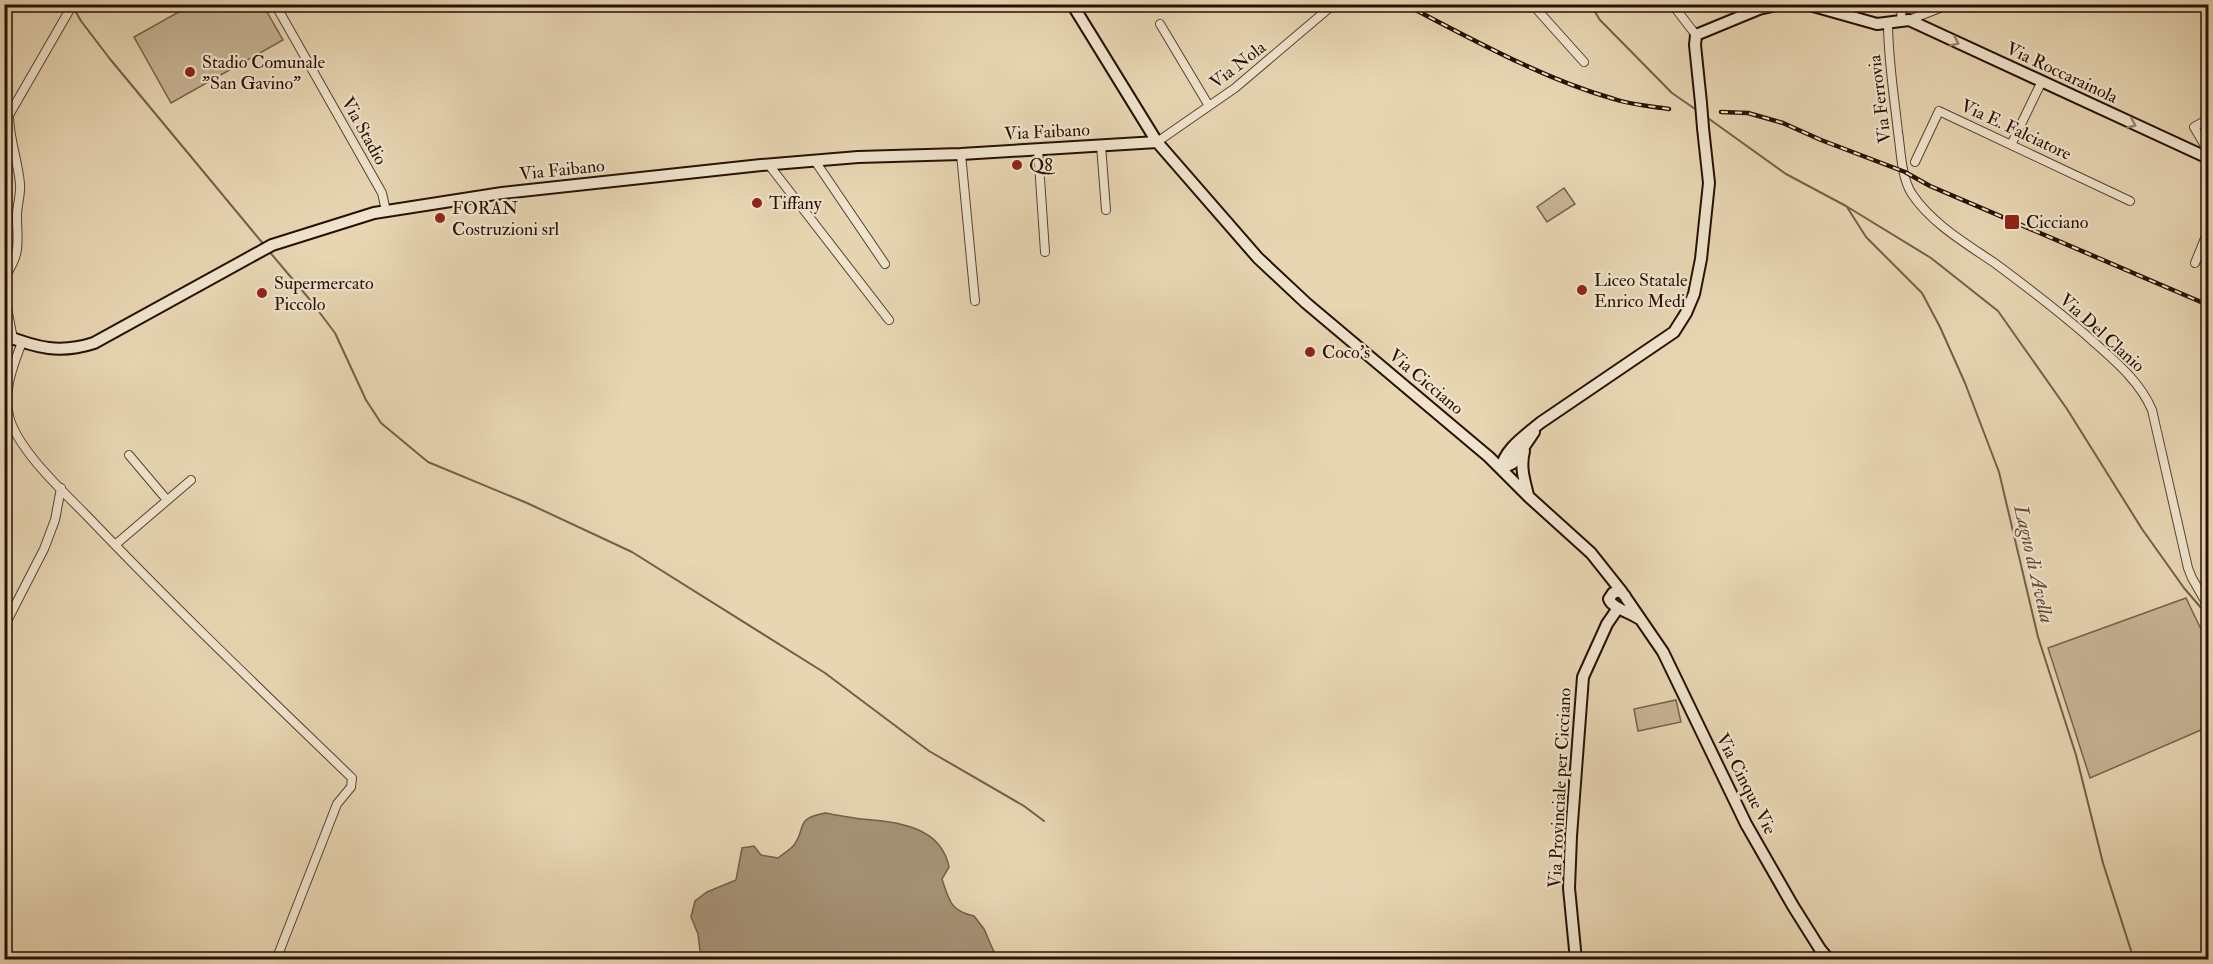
<svg xmlns="http://www.w3.org/2000/svg" width="2213" height="964" font-family="'IM FELL Double Pica',serif">
	<rect width="100%" height="100%" fill="#e8d6b3"/>
	<filter id="stains"><feTurbulence type="fractalNoise" baseFrequency=".00333" numOctaves="4"/><feColorMatrix values="0 0 0 0 .2 0 0 0 0 .09 0 0 0 0 .02 0 0 0 .5 -.17"/></filter>
	<radialGradient id="worn" r=".72"><stop offset=".6" stop-color="#630" stop-opacity="0"/><stop offset="1" stop-color="#630" stop-opacity=".3"/></radialGradient>
	<!-- green -->
	<path fill="#c7b495" stroke="#76624c" stroke-width="1.5" d="M263 5 283 40 171 103 134 37 191 5Z
		M1564 188 1575 204 1547 222 1537 207Z
		M2186 598 2200 627 2208 634V727L2090 778 2048 648Z
		M1676 700 1681 722 1638 731 1634 709Z"/>
	<!-- water -->
	<path fill="#a69377" stroke="#735f48" stroke-width="1.5" d="M825 813C837 815 850 818 862 819 897 822 941 826 949 867L942 879C949 900 950 911 974 916L984 929 994 952 982 960 701 959 698 934 691 917 695 901 707 892 736 880 742 848 754 846 761 855 778 858C783 854 790 850 794 845 807 827 794 819 825 813Z"/>
	<g fill="none" stroke-linecap="round" stroke-linejoin="round">
		<!-- stream -->
		<path stroke="#735f48" stroke-width="2" d="M1590 4 1600 20 1672 93 1698 111
			M73 7 81 21 110 59 265 246
			M1705 116 1786 174 1846 206 1931 258 1998 311 2067 409 2142 529 2184 588 2208 616
			M1847 207 1866 237 1922 293 1940 327 1965 383 1999 472 2038 637 2076 755 2103 863 2134 960
			M268 250 311 301 335 333 366 400 381 423 428 462 527 503 632 552 825 673 929 751 1024 806 1044 821"/>
		<defs>
			<path id="street" d="M275 4 382 193 386 211
				M1532 4 1584 62
				M1672 4 1696 35
				M1901 20 1902 4
				M1909 20 1950 4
				M1888 22C1888 59 1894 95 1898 132 1901 151 1901 177 1912 194 1932 224 1967 244 1996 264 2027 287 2057 310 2086 335 2110 357 2139 379 2152 410L2188 568 2192 578 2208 606
				M1160 24 1209 106
				M2208 119 2194 127 2208 151
				M1157 142 1235 88 1334 4
				M1101 145 1106 210
				M2011 145 2041 83
				M1038 149 1045 252
				M961 154 975 301
				M815 161 885 264
				M1915 162 1939 111 2130 201
				M769 165 889 320
				M2195 263 2208 231
				M4 278C22 252 17 244 17 216 17 205 21 194 20 184 18 160 9 139 9 115L73 4
				M4 292 13 339
				M22 342C13 366 3 390 9 416 17 450 66 494 90 519 175 608 263 692 352 778L351 787 337 804 276 960
				M129 455 167 500
				M115 545 191 480
				M4 627 44 549 55 520 61 488"/>
			<path id="secondary" d="M1072 4 1157 142 1258 258 1306 303 1489 457 1529 497 1591 553 1622 592
				M1806 4 1877 24 1909 20 2208 158
				M1701 103 1695 45 1696 35 1759 9 1780 4
				M4 335C37 348 60 354 94 343L272 245 374 213 502 193 761 165 858 157 961 154 1157 142
				M1524 451C1520 467 1524 479 1528 495
				M1501 469C1504 449 1526 435 1540 423L1674 332 1686 313 1694 294 1701 259 1709 183 1703 128
				M1501 469 1513 463 1534 432
				M1625 596 1620 591 1613 593 1609 599C1612 608 1629 612 1638 618
				M1626 598 1663 652 1746 824 1793 906 1820 949 1829 960
				M1576 960 1569 888 1571 836 1583 677 1607 624 1618 608"/>
		</defs>
		<!-- street casing -->
		<use href="#street" stroke="#56422e" stroke-width="10"/>
		<!-- secondary casing -->
		<use href="#secondary" stroke="#261002" stroke-width="14"/>
		<!-- street -->
		<use href="#street" stroke="#f0e4ce" stroke-width="8"/>
		<!-- secondary -->
		<use href="#secondary" stroke="#f0e4ce" stroke-width="10"/>
		<defs>
			<path id="rail" d="M1404 4C1472 39 1541 78 1614 99 1631 105 1651 106 1669 109
				M1721 112 1748 113 1783 123 1821 140 1905 172 1930 186 2208 305"/>
		</defs>
		<!-- rail casing -->
		<use href="#rail" stroke="#261002" stroke-width="4.5"/>
		<!-- rail -->
		<use href="#rail" stroke="#f0e4ce" stroke-width="2" stroke-dasharray="7" stroke-linecap="butt"/>
		<defs>
			<path id="secondary-bridge" d="M1701 103 1703 128"/>
		</defs>
		<!-- secondary-bridge casing -->
		<use href="#secondary-bridge" stroke="#261002" stroke-width="14" stroke-linecap="butt"/>
		<!-- secondary-bridge -->
		<use href="#secondary-bridge" stroke="#f0e4ce" stroke-width="10"/>
	</g>
	<!-- one-way arrows -->
	<defs><path id="oneway-chevron" d="M-2-3.5L2.5 0L-2 3.5" fill="none" stroke-width="1.6" stroke-linecap="round" stroke-linejoin="round" transform="scale(1.5)"/></defs>
	<g stroke="#958572">
		<use href="#oneway-chevron" transform="translate(1955 42) rotate(25)"/>
		<use href="#oneway-chevron" transform="translate(2132 124) rotate(24)"/>
	</g>
	<!-- markers -->
	<g fill="#8f2418" stroke="#f0e4ce" stroke-width="2">
		<circle cx="190" cy="72" r="6"/>
		<circle cx="1017" cy="165" r="6"/>
		<circle cx="757" cy="203" r="6"/>
		<circle cx="440" cy="218" r="6"/>
		<rect x="2004" y="214" width="16" height="16" rx="3"/>
		<circle cx="1582" cy="290" r="6"/>
		<circle cx="262" cy="293" r="6"/>
		<circle cx="1310" cy="352" r="6"/>
	</g>
	<g text-anchor="middle" dominant-baseline="central" stroke-width="4.5" stroke-linejoin="round" paint-order="stroke">
		<!-- poi labels -->
		<g font-size="18" fill="#261002" stroke="#f0e4ce" text-anchor="start">
			<text x="202" y="62">Stadio Comunale<tspan x="202" dy="21">"San Gavino"</tspan></text>
			<text x="1029" y="165">Q8</text>
			<text x="769" y="203">Tiffany</text>
			<text x="452" y="208">FORAN<tspan x="452" dy="21">Costruzioni srl</tspan></text>
			<text x="2026" y="222">Cicciano</text>
			<text x="1594" y="280">Liceo Statale<tspan x="1594" dy="21">Enrico Medi</tspan></text>
			<text x="274" y="283">Supermercato<tspan x="274" dy="21">Piccolo</tspan></text>
			<text x="1322" y="352">Coco's</text>
		</g>
		<!-- street labels -->
		<g font-size="18" fill="#261002" stroke="#f0e4ce">
			<text transform="translate(1238 65) rotate(-38)">Via Nola</text>
			<text transform="translate(2062 73) rotate(25)">Via Roccarainola</text>
			<text transform="translate(1880 99) rotate(-97)">Via Ferrovia</text>
			<text transform="translate(2016 130) rotate(25)">Via E. Falciatore</text>
			<text transform="translate(364 131) rotate(61)">Via Stadio</text>
			<text transform="translate(1047 132) rotate(-3)">Via Faibano</text>
			<text transform="translate(562 170) rotate(-6)">Via Faibano</text>
			<text transform="translate(2102 333) rotate(42)">Via Del Clanio</text>
			<text transform="translate(1426 382) rotate(40)">Via Cicciano</text>
			<text transform="translate(1746 784) rotate(63)">Via Cinque Vie</text>
			<text transform="translate(1560 788) rotate(-87)">Via Provinciale per Cicciano</text>
		</g>
		<!-- water labels -->
		<g font-size="20" font-style="italic" fill="#604b37" stroke="#f0e4ce">
			<text transform="translate(2034 564) rotate(77)">Lagno di Avella</text>
		</g>
	</g>
	<!-- margin -->
	<rect width="2213" height="964" fill="none" stroke="#e8d6b3" stroke-width="24"/>
	<rect x="6" y="6" width="2201" height="952" fill="none" stroke="#261002" stroke-width="3"/>
	<rect x="12" y="12" width="2189" height="940" fill="none" stroke="#261002" stroke-width="1.5"/>
	<rect width="100%" height="100%" filter="url(#stains)"/>
	<rect width="100%" height="100%" fill="url(#worn)"/>
</svg>
